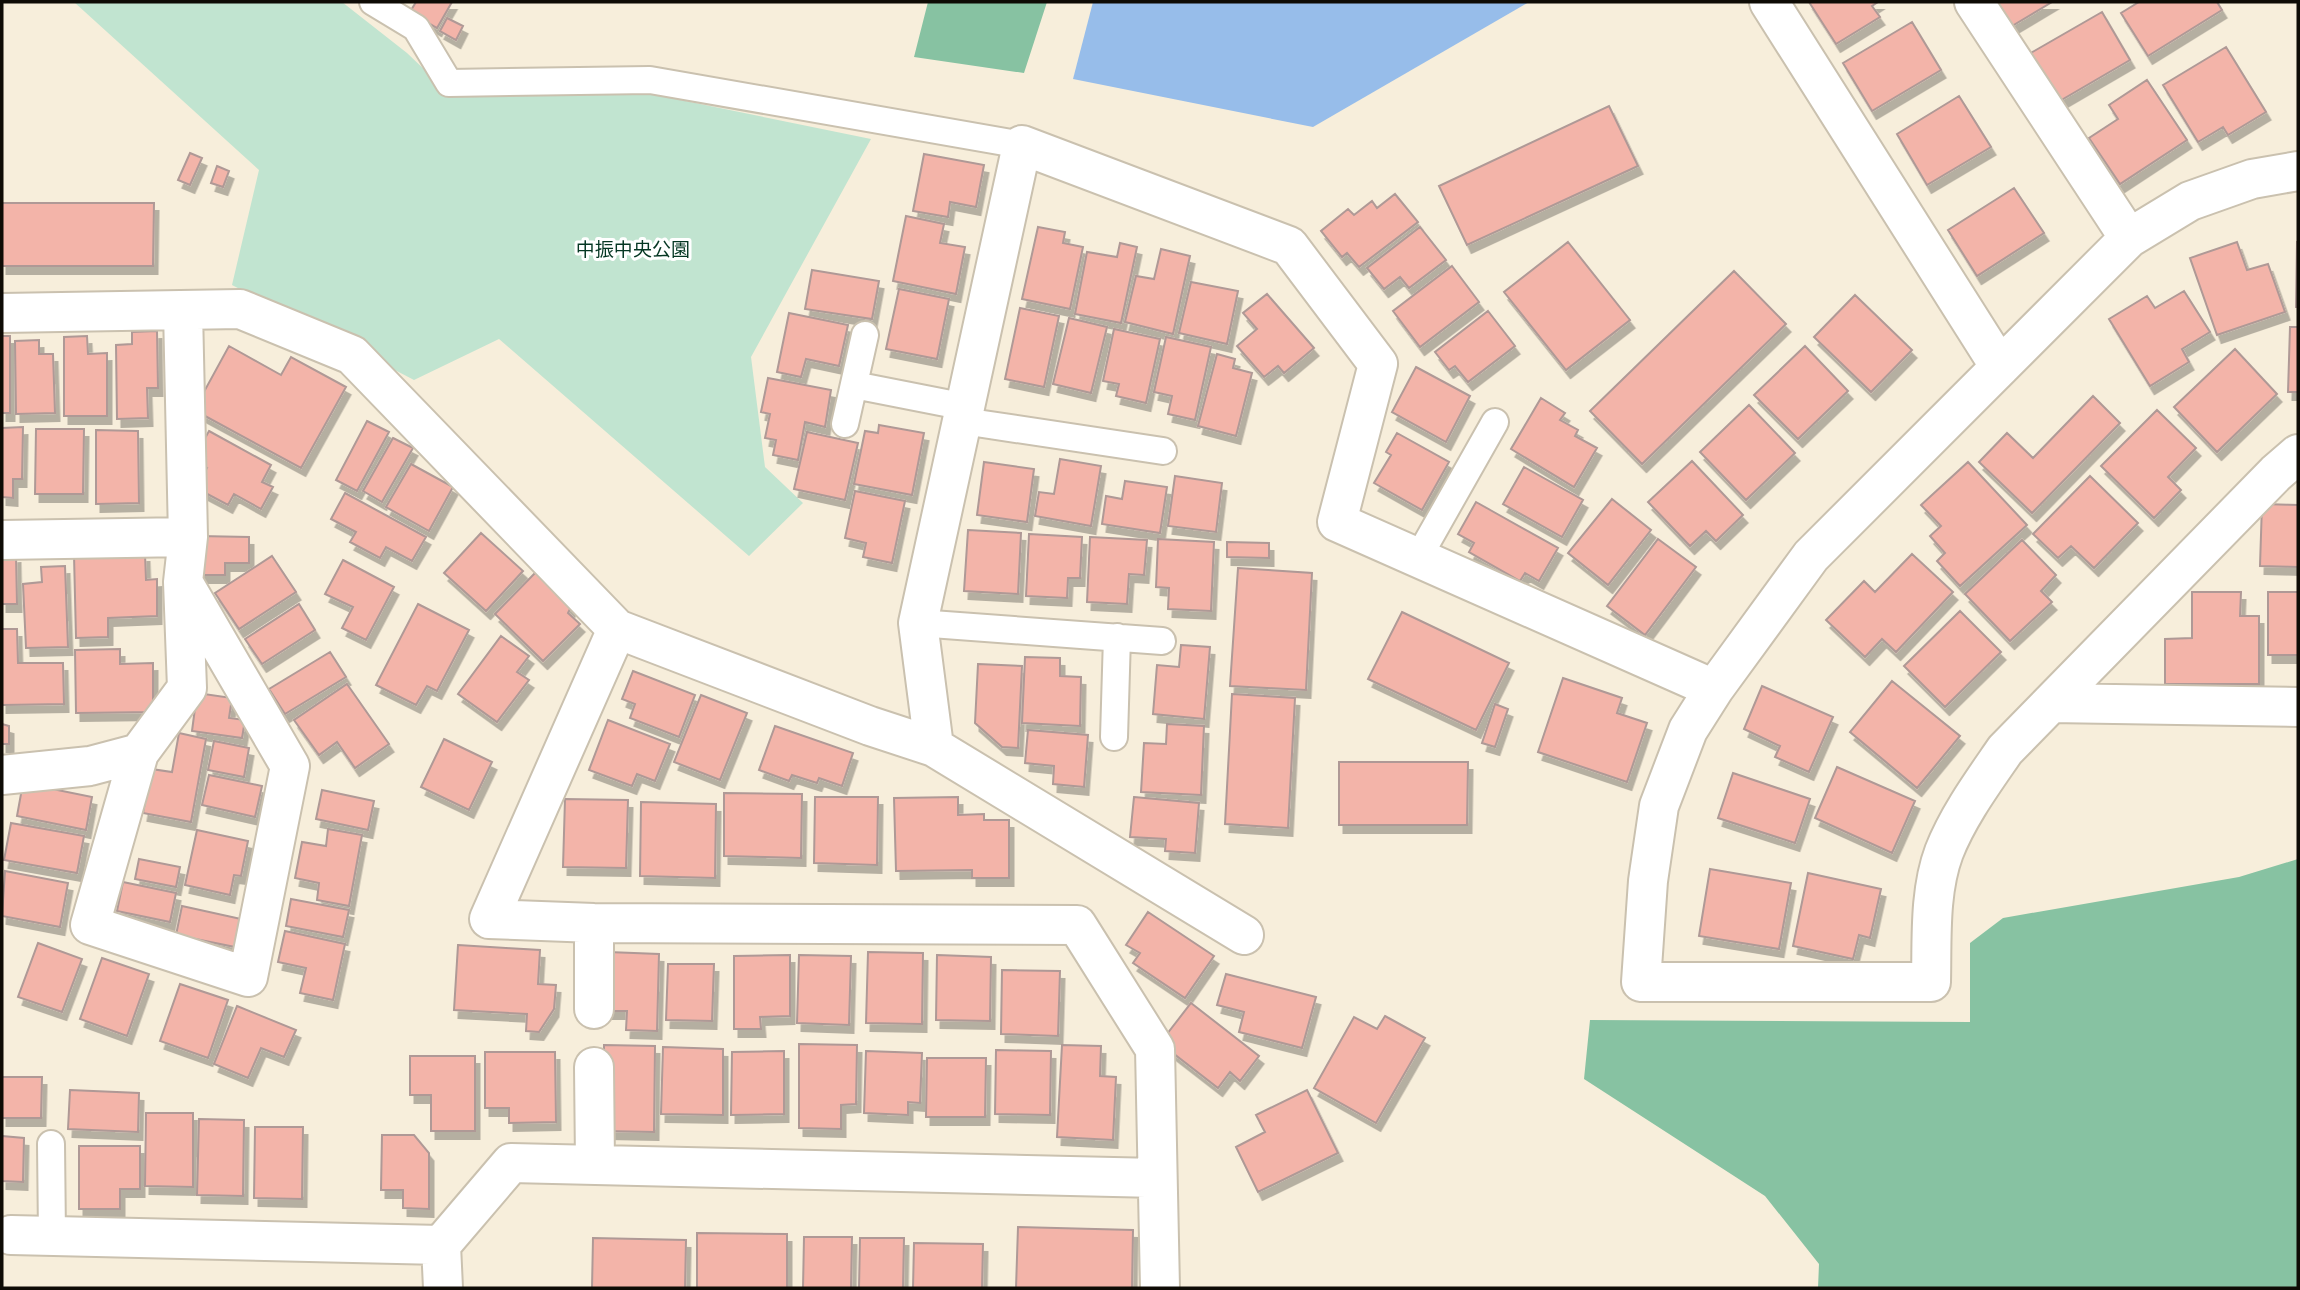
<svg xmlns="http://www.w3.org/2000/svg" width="2300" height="1290" font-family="Roboto,'Noto Sans JP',sans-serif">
	<defs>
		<filter id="shadow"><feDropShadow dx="4.5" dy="8" stdDeviation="0" flood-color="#0004"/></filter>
	</defs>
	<rect width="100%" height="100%" fill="#f7eedb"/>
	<!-- green -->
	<path fill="#c1e4d0" d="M74 2H342L407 53 449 93 656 95 871 139 751 357 765 467 803 503 749 556 499 339 414 380 232 285 259 170Z"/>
	<!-- forest -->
	<path fill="#87c2a2" d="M928 2H1047L1024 73 914 57Z
		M2298 859V1288H1818L1819 1264 1765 1196 1584 1079 1590 1020 1970 1022V943L2003 918 2239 877Z"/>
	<!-- water -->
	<path fill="#97bdea" d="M1093 2H1529L1313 127 1073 79Z"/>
	<!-- building -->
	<path fill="#f3b4a9" stroke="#af9996" stroke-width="2" filter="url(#shadow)" d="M416 2H452L437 28 410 12Z
		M1809 2H1878L1872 6 1880 17 1836 44Z
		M1997 2H2052L2012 26Z
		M2139 2H2217L2222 10 2148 56 2121 13Z
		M2102 12 2130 60 2058 102 2029 54Z
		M447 18 463 26 456 40 440 31Z
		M1912 22 1941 70 1872 111 1843 63Z
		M2226 47 2266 112 2228 135 2223 127 2198 142 2163 85Z
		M2147 80 2187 140 2120 184 2089 138 2118 119 2109 105Z
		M1959 96 1991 147 1927 185 1897 134Z
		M1609 106 1638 166 1467 245 1439 186Z
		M190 153 202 158 190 185 178 180Z
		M924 154 984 165 976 207 950 202 948 217 913 211Z
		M217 166 229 171 223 187 211 183Z
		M2014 188 2044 233 1977 276 1948 230Z
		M1395 194 1418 222 1359 267 1347 253 1342 257 1321 231 1348 209 1354 215 1372 201 1377 208Z
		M2 203H154L153 266H2Z
		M906 216 944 224 940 243 965 247 956 294 893 281Z
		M1038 227 1065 232 1063 243 1083 247 1070 309 1022 299Z
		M1420 227 1446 260 1409 288 1400 277 1384 289 1367 268Z
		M1568 242 1630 320 1566 370 1504 292Z
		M2237 242 2247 270 2268 264 2285 312 2217 335 2190 258Z
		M2297 242H2298V307H2296Z
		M1120 243 1137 247 1121 323 1075 314 1087 252 1117 257Z
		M1161 249 1190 256 1173 334 1125 322 1136 276 1154 279Z
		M1452 266 1479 302 1420 347 1393 311Z
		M812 270 879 281 872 319 805 309Z
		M1734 271 1786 324 1642 464 1590 411Z
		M1191 282 1238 291 1227 344 1179 333Z
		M899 289 949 299 937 359 886 349Z
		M2184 291 2210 332 2182 349 2189 362 2150 386 2109 319 2147 296 2155 308Z
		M1267 294 1314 348 1284 373 1278 366 1264 377 1237 346 1257 329 1243 313Z
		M1855 295 1912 350 1871 392 1814 337Z
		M1020 308 1059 316 1044 387 1005 379Z
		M1488 311 1515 346 1468 382 1455 366 1449 370 1435 352Z
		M789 313 848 325 839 366 806 359 801 377 777 372Z
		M1069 318 1107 327 1091 393 1053 384Z
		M2290 327H2298V392H2288Z
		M1114 329 1160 339 1146 403 1116 396 1119 384 1103 381Z
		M157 331 158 388H147L148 418 117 419 116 345 132 344V332Z
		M2 336H10V413H2Z
		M87 336 88 354 107 353V416H64V337Z
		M1166 337 1211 347 1195 420 1168 414 1172 396 1154 392Z
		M39 340V354H53L55 413 16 414 15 341Z
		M229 346 281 375 291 357 346 387 301 468 194 410Z
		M1805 346 1848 391 1798 439 1754 395Z
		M2235 349 2277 394 2217 452 2174 407Z
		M1217 354 1235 359 1233 368 1252 373 1236 436 1198 426Z
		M1416 367 1470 396 1446 442 1392 412Z
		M768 378 831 390 825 427 805 422 798 460 773 455 776 440 765 438 770 414 761 412Z
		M2093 396 2120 423 2032 513 1979 462 2007 433 2033 458Z
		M1541 398 1565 413 1560 420 1578 430 1575 436 1597 448 1574 487 1511 449Z
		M1749 405 1795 453 1746 500 1700 452Z
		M2157 410 2196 448 2168 477 2181 490 2154 518 2101 466Z
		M367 421 389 432 357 491 336 480Z
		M879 425 924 433 912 495 854 484 865 431 878 433Z
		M23 427 22 479H13V498L2 497V428Z
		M36 429H84L83 494H35Z
		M96 430 138 431 139 503 96 504Z
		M209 431 271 465 262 482 273 487 261 509 234 494 228 505 196 488 207 468 193 460Z
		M807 432 858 443 845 500 794 489Z
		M1397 433 1449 462 1422 510 1374 483 1391 455 1386 452Z
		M393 438 413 448 382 502 363 491Z
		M1060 459 1101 466 1091 526 1035 516 1039 492 1054 494Z
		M1692 461 1743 515 1716 541 1706 531 1690 546 1648 502Z
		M984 462 1034 469 1027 522 977 515Z
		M1968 462 2027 525 1960 586 1937 561 1945 553 1930 536 1941 526 1921 505Z
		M411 464 453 487 429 531 386 507Z
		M1524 467 1583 500 1562 537 1503 504Z
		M1175 476 1222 483 1216 532 1168 526Z
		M2090 476 2138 523 2094 568 2071 546 2058 558 2033 534Z
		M1125 481 1167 487 1160 533 1102 524 1106 496 1122 499Z
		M855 491 905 501 892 563 863 557 866 543 845 538Z
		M345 493 426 537 412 561 386 547 380 558 350 542 356 532 331 519Z
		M1612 499 1651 530 1608 585 1568 553Z
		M1476 502 1558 548 1539 581 1525 573 1520 581 1469 552 1474 543 1458 534Z
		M2262 504 2298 505V567L2260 566Z
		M968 530 1021 533 1018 594 964 591Z
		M481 533 523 571 486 611 444 573Z
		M1029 534 1082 537 1080 578H1068L1067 598 1026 596Z
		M199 536 249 537V563H225V575H199Z
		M1090 537 1147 540 1144 575 1129 574 1127 604 1087 602Z
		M1158 539 1214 542 1211 611 1168 609 1169 588 1156 587Z
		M1658 539 1696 567 1645 635 1607 606Z
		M2022 540 2056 575 2041 591 2052 602 2010 641 1965 594Z
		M1227 542 1269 543V558L1227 557Z
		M145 554 146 580 157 579V616L108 618V637L76 638 74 555Z
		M1912 554 1953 592 1896 652 1882 639 1865 657 1826 620 1864 581 1875 592Z
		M16 555 17 604H2V556Z
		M272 556 296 592 239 629 215 593Z
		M343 560 394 587 366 640 342 628 353 607 325 594Z
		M65 566 68 647 26 648 23 584 42 582 41 567Z
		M1238 568 1312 573 1306 690 1230 686Z
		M537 571 572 605 568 613 580 624 543 661 495 614Z
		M2192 592H2241L2240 616H2259V684H2165V639L2192 638Z
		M2268 592H2298V655H2268Z
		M299 604 315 630 262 664 245 639Z
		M418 604 469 630 437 691 427 686 416 705 376 685Z
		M1960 611 2001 652 1945 707 1904 666Z
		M1402 612 1509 663 1476 730 1368 679Z
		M2 629H17L18 663H63L64 704 2 705Z
		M501 636 529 656 517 672 529 680 497 722 458 694Z
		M1181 645 1210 647 1204 719 1153 714 1157 665 1179 667Z
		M120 649V664L153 663V712L76 713 75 650Z
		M330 652 346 677 285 714 269 689Z
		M1025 657 1060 658V676L1081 677 1080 726 1022 723Z
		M978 664 1022 666 1018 748 1002 747 975 723Z
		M633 671 695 695 679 737 630 718 635 704 622 699Z
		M1563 678 1622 698 1617 713 1647 723 1627 782 1538 752Z
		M1892 681 1960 736 1917 788 1850 732Z
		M347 684 389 744 355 768 337 742 319 755 294 720Z
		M1762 686 1833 717 1809 772 1775 757 1780 746 1744 729Z
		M197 693 232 698 229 718 245 720 242 738 192 731Z
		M1232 694 1295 698 1288 828 1225 824Z
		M701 695 747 713 720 780 674 762Z
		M1495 704 1508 709 1495 747 1482 743Z
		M608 720 670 744 655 781 637 774 632 786 589 770Z
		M2 724 9 726V744H2Z
		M1167 724 1204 726 1201 795 1141 792 1144 743 1166 744Z
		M775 726 853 753 842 786 819 778 817 783 792 775 789 781 759 770Z
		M1028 730 1088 735 1084 787 1053 784 1054 766 1025 763Z
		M179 733 206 739 191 822 143 813 151 769 172 772Z
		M444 739 492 762 469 810 421 787Z
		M214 741 249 748 244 777 208 770Z
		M1339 762H1468L1467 825H1339Z
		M1837 767 1915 801 1892 853 1815 818Z
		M1733 773 1810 799 1795 843 1718 818Z
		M209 775 262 786 255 817 202 805Z
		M23 783 92 797 86 830 17 816Z
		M322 790 374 801 368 830 316 819Z
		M724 793 802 794 801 858 724 856Z
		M815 797H878L877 865 814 863Z
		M958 797V815L984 814V820H1009V878H972V870L896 871 894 798Z
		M1134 797 1199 803 1195 853 1165 851 1166 839 1130 837Z
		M565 799 628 800 626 868 563 867Z
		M641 802 716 804 715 878 640 876Z
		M11 823 84 836 77 873 4 860Z
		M328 829 362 835 349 906 317 900 319 883 295 878 302 842 326 846Z
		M197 830 248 841 241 876 234 875 230 895 185 885Z
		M139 859 180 867 176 887 135 879Z
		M1710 869 1791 883 1779 949 1699 936Z
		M5 871 68 883 60 927 2 916Z
		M1808 873 1881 889 1870 938 1859 935 1853 959 1793 946Z
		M123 882 176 893 170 922 117 911Z
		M291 899 349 910 343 937 286 926Z
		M182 906 241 919 235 947 176 935Z
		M1148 912 1214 956 1185 998 1133 963 1140 953 1126 945Z
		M285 931 345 944 333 1000 300 993 306 968 278 962Z
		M38 943 82 959 62 1012 18 997Z
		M458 945 540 950 538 984 556 985 554 1009 539 1032 526 1031 527 1014 454 1010Z
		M608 952 659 954 657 1031 626 1030 627 1011H607Z
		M868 952 923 953 922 1024 866 1023Z
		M790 955V1016L760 1017 761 1029H734V956Z
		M799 955 851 956 849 1025 797 1023Z
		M937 955 991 957 990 1021 936 1020Z
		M102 958 149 974 127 1036 80 1019Z
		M668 964H714L712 1021 666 1020Z
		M1002 970 1060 971 1058 1036 1001 1034Z
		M1226 974 1316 997 1302 1048 1239 1032 1244 1012 1217 1005Z
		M180 984 228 1000 208 1058 160 1041Z
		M1191 1003 1259 1056 1240 1081 1230 1072 1218 1088 1160 1043Z
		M237 1006 296 1030 284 1057 261 1048 248 1078 214 1064Z
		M1385 1016 1425 1038 1376 1123 1314 1088 1354 1017 1377 1029Z
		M799 1044 857 1045 856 1104 841 1105V1129L799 1128Z
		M604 1045 655 1046 654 1132 604 1131Z
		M1062 1045 1101 1046 1100 1076 1116 1077 1113 1140 1057 1137Z
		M663 1047 723 1049V1115L661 1114Z
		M996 1050 1051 1051 1050 1115 995 1114Z
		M784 1051V1114L731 1115 732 1052Z
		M866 1051 922 1053 920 1103 908 1102V1115L864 1113Z
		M485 1052H555L556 1122 509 1123V1108H485Z
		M410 1056H475V1131H431V1095H410Z
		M927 1058H986L985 1117H926Z
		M2 1077H42L41 1118H2Z
		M70 1090 139 1093 138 1132 68 1129Z
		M1307 1090 1338 1153 1258 1192 1236 1147 1265 1132 1256 1115Z
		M146 1113H193V1187L145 1186Z
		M199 1119 244 1120 243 1196 197 1195Z
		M255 1127H303L302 1199 254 1198Z
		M382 1135H414L429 1153V1209L403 1208V1190H381Z
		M2 1136 24 1138 23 1182 2 1181Z
		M79 1146H140V1189H120V1209H79Z
		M1018 1227 1133 1230 1132 1288H1016Z
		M697 1233 787 1234V1288H697Z
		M804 1237H852L851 1288H803Z
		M593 1238 686 1240 685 1288H592Z
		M860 1238H904L903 1288H859Z
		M914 1243 983 1244 982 1288H913Z"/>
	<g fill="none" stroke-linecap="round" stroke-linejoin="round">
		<defs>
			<path id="service" d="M373 2 416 28 449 83 650 80 1022 145
				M854 385 966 407
				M963 421 1163 451
				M845 424 865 335
				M1418 558 1495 422
				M918 623 1162 641
				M1114 737 1117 637
				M51 1144 52 1236"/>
			<path id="minor" d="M1769 2 2000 367
				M1974 2 2129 238
				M2298 171 2252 179 2190 201 2129 238 1811 556 1714 689 1688 730 1659 806 1648 881 1641 982H1931C1932 940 1929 892 1944 852 1958 816 1983 782 2005 750L2276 473 2298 454
				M2 313 240 309 352 355 617 629 870 726 934 747 1244 935
				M2 540 188 537
				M617 629 489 919 594 923 1077 925 1155 1049 1160 1288
				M2051 703 2298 707
				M934 747 918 623 1022 145 1289 246 1378 364 1337 522 1714 689
				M139 753 90 925 248 977 290 766 183 582
				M2 775 90 766 139 753 187 688 183 582 188 537 183 310
				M594 923V1009
				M594 1067 595 1163
				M11 1235 441 1245 511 1163 1157 1178
				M441 1245 443 1288"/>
		</defs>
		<!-- service casing -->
		<use href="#service" stroke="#cac1af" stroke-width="30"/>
		<!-- minor casing -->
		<use href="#minor" stroke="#cac1af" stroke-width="42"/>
		<!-- service -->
		<use href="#service" stroke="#fff" stroke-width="26"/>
		<!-- minor -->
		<use href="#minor" stroke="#fff" stroke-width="38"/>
	</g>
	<g text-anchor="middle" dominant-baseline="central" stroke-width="6" stroke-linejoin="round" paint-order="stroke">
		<!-- park labels -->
		<g font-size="19" fill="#053723" stroke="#fff">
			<text x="633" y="249">中振中央公園</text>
		</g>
	</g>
	<!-- border -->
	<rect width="2300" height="1290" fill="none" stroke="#0e0b05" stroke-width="7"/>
</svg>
